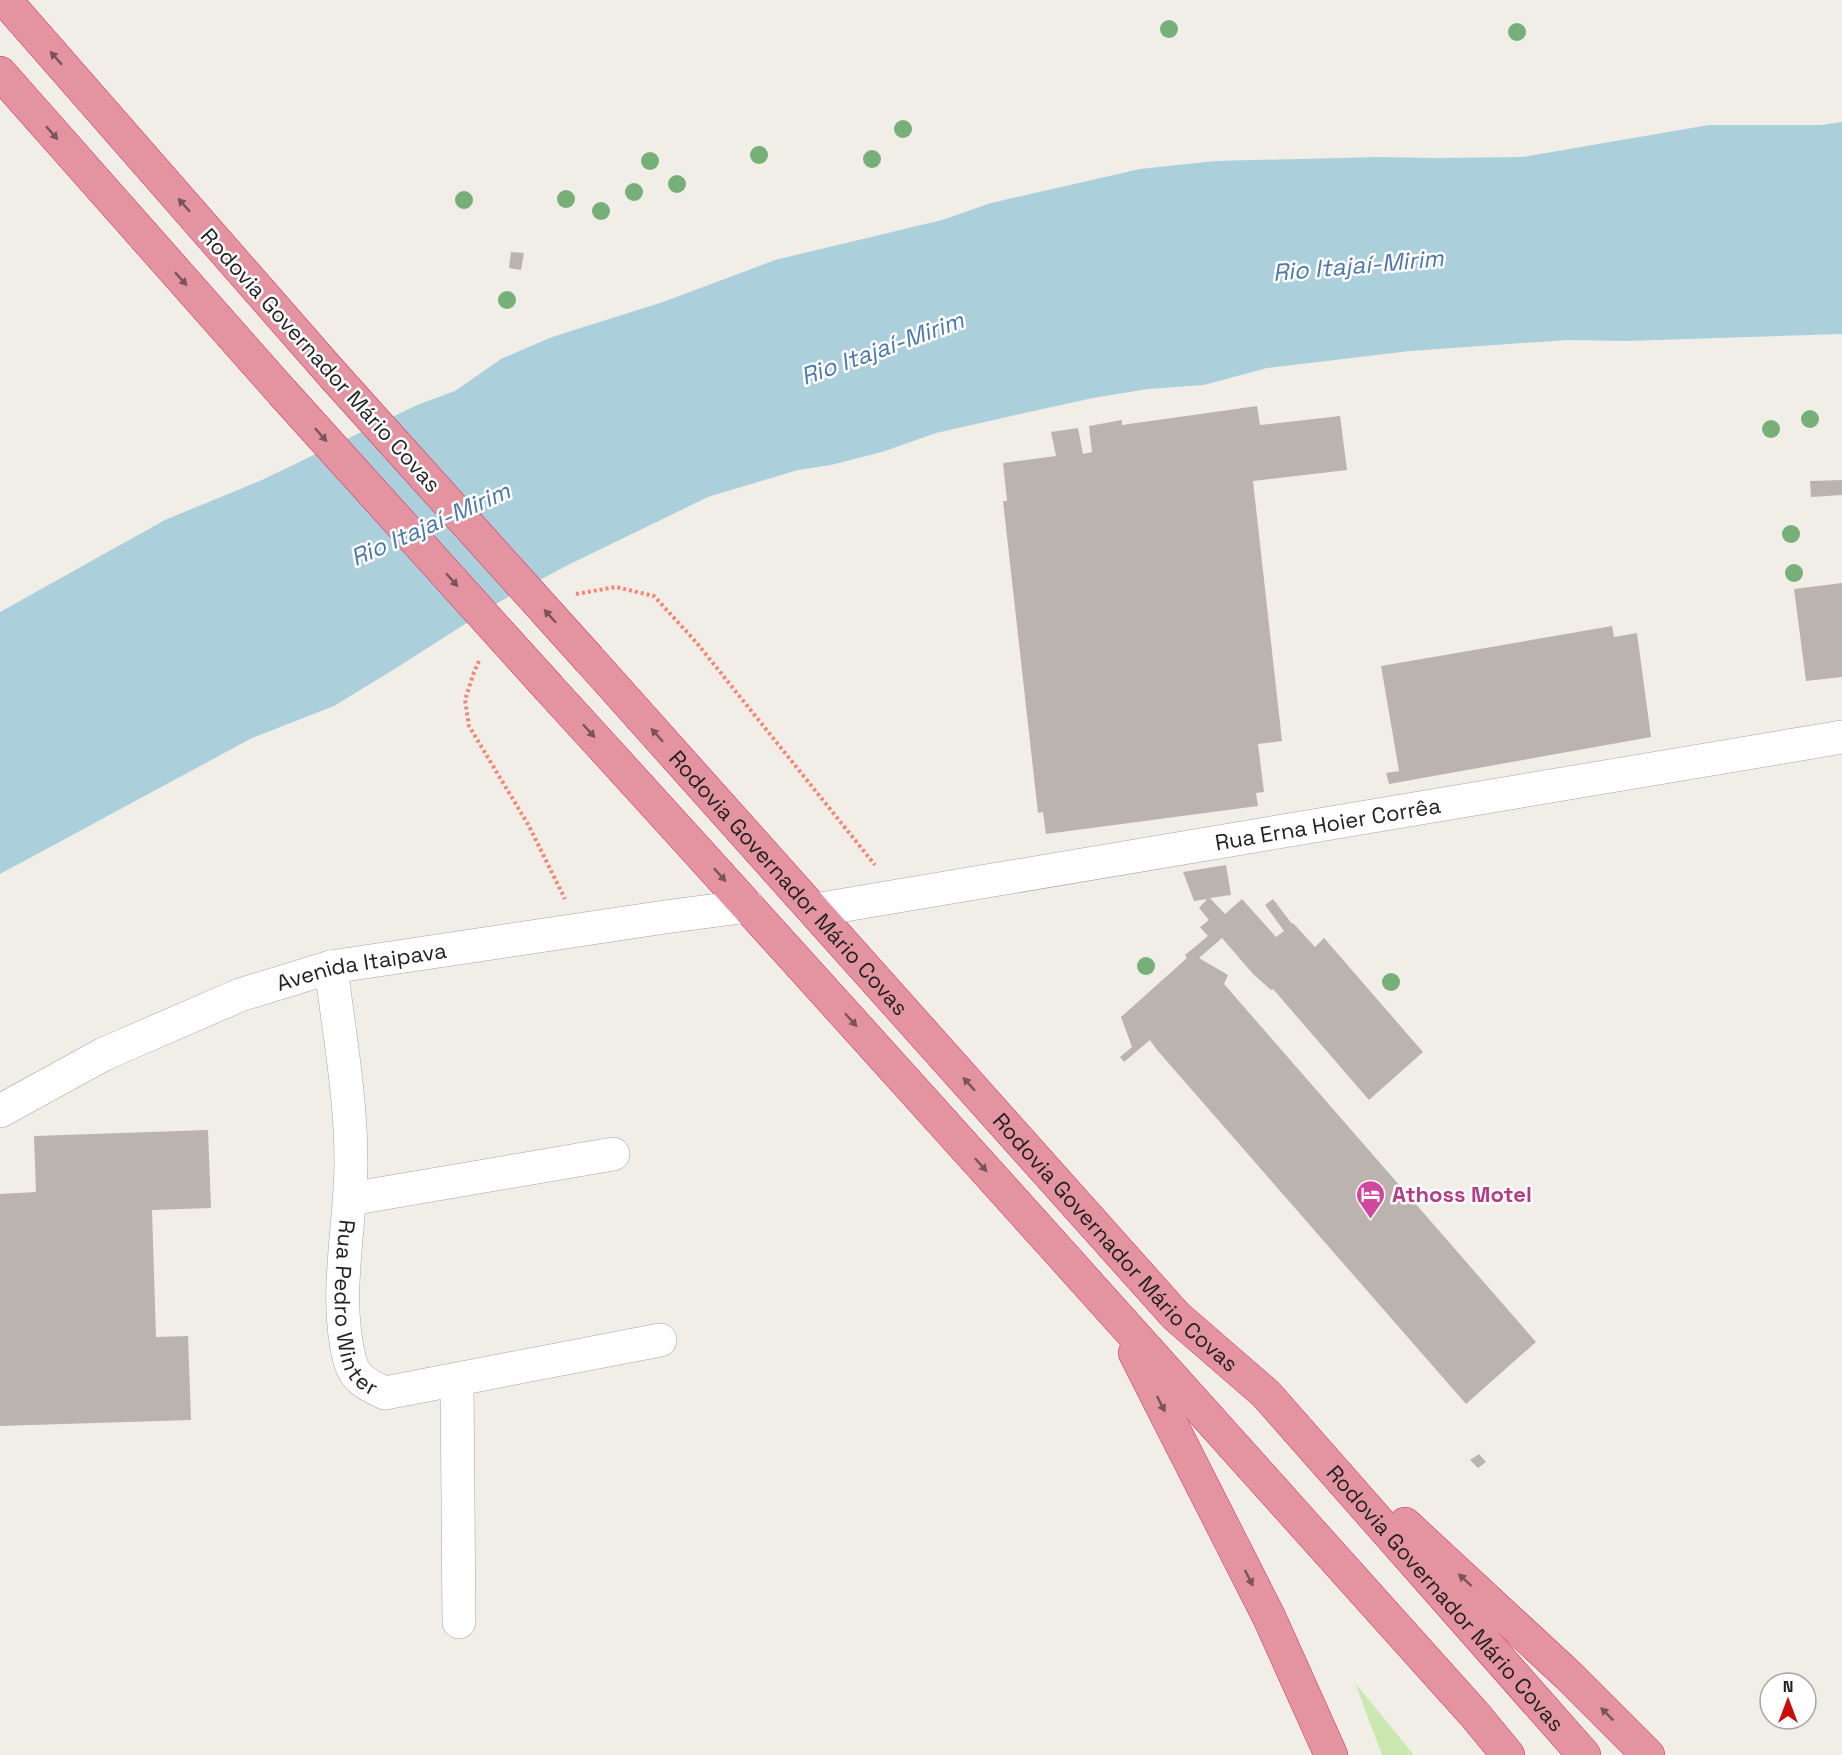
<svg xmlns="http://www.w3.org/2000/svg" width="1842" height="1755" font-family="'Space Grotesk',sans-serif">
	<rect width="100%" height="100%" fill="#f1eee8"/>
	<!-- grass -->
	<path fill="#cbe8b1" d="M1355 1683 1414 1755H1382Z"/>
	<!-- water -->
	<path fill="#abd0dc" d="M1842 122V334L1626 341 1567 340 1410 351 1267 368 1204 385 1148 389 1093 398 1047 408 936 433 882 452 831 465 798 470 761 481 708 497 568 565 501 601 401 665 334 706 252 738 0 874V612L165 520 262 480 417 405 455 391 501 359 552 337 663 302 775 260 942 220 991 203 1140 169 1215 161 1378 157 1436 158 1523 157 1709 125H1822Z"/>
	<!-- building -->
	<path fill="#bbb4ae" d="M511 252 524 253 521 270 509 268Z
		M1257 406 1260 425 1340 416 1347 470 1253 481 1282 741 1258 744 1264 792 1256 793 1258 806 1046 834 1043 812 1038 813 1003 501H1007L1003 463 1056 456 1051 432 1078 428 1083 454 1092 452 1089 426 1122 420V425Z
		M1842 480V495L1811 497 1810 481Z
		M1842 583V677L1806 681 1794 589Z
		M1612 626 1614 637 1637 633 1651 737 1389 784 1386 773 1399 771 1381 666Z
		M1226 865 1231 895 1210 898 1225 914 1242 899 1276 937 1284 931 1265 905 1273 899 1292 924 1293 923 1315 947 1324 938 1423 1052 1369 1100 1273 989 1271 990 1253 974 1222 938 1199 958 1228 975 1224 984 1536 1342 1466 1404 1157 1050 1150 1040 1124 1062 1120 1057 1132 1047 1121 1017 1187 958 1185 955 1208 936 1200 927 1209 920 1199 908 1207 899 1194 901 1183 872Z
		M208 1130 211 1208 152 1210 156 1337 188 1336 191 1420 0 1426V1194L36 1192 34 1136Z
		M1479 1454 1486 1462 1478 1468 1470 1460Z"/>
	<g fill="none" stroke-linecap="round" stroke-linejoin="round">
		<defs>
			<g id="minor">
				<path id="s1" d="M815 910 1842 737"/>
				<path id="s2" d="M331 967C339 1032 351 1097 351 1162 351 1227 333 1297 350 1361 355 1380 370 1386 385 1393L660 1340"/>
				<path id="s3" d="M0 1111 104 1054 240 995 331 967 665 917 748 906"/>
				<path d="M350 1199 613 1154"/>
				<path d="M457 1380 459 1622"/>
			</g>
			<g id="highway">
				<path d="M5 0 333 375"/>
				<path d="M0 73 282 392"/>
				<path id="s4" d="M589 659 1176 1316 1266 1394 1584 1755"/>
				<path d="M549 688C860 1028 1167 1372 1475 1715L1508 1755"/>
				<path d="M1135 1353 1269 1617 1331 1755"/>
				<path d="M1405 1524 1569 1676 1648 1755"/>
			</g>
		</defs>
		<!-- minor casing -->
		<use href="#minor" stroke="#a5a5a5" stroke-width="34"/>
		<!-- highway casing -->
		<use href="#highway" stroke="#d43064" stroke-width="34"/>
		<!-- path -->
		<path stroke="#f48776" stroke-width="4" stroke-dasharray="3 3" stroke-linecap="butt" d="M576 594 616 587 654 596 696 642 875 865
			M479 661 474 672 465 700 469 726 529 826 565 899"/>
		<!-- minor -->
		<use href="#minor" stroke="#fff" stroke-width="33"/>
		<!-- highway -->
		<use href="#highway" stroke="#e494a1" stroke-width="33"/>
		<defs>
			<path id="highway-bridge" d="M333 375 589 659
				M282 392 549 688"/>
		</defs>
		<!-- highway-bridge casing -->
		<use href="#highway-bridge" stroke="#d43064" stroke-width="34" stroke-linecap="butt"/>
		<!-- highway-bridge -->
		<use href="#highway-bridge" stroke="#e494a1" stroke-width="33"/>
	</g>
	<!-- trees -->
	<g fill="#76b078">
		<circle cx="1169" cy="29" r="9"/>
		<circle cx="1517" cy="32" r="9"/>
		<circle cx="903" cy="129" r="9"/>
		<circle cx="759" cy="155" r="9"/>
		<circle cx="872" cy="159" r="9"/>
		<circle cx="650" cy="161" r="9"/>
		<circle cx="677" cy="184" r="9"/>
		<circle cx="634" cy="192" r="9"/>
		<circle cx="566" cy="199" r="9"/>
		<circle cx="464" cy="200" r="9"/>
		<circle cx="601" cy="211" r="9"/>
		<circle cx="507" cy="300" r="9"/>
		<circle cx="1810" cy="419" r="9"/>
		<circle cx="1771" cy="429" r="9"/>
		<circle cx="1791" cy="534" r="9"/>
		<circle cx="1794" cy="573" r="9"/>
		<circle cx="1146" cy="966" r="9"/>
		<circle cx="1391" cy="982" r="9"/>
	</g>
	<!-- one-way arrows -->
	<defs><path id="oneway-solid" d="M-6-.8H1V-3.2L6.5 0L1 3.2V.8H-6Z" transform="scale(1.5)"/></defs>
	<g fill="#79555b">
		<use href="#oneway-solid" transform="translate(56 58) rotate(-131)"/>
		<use href="#oneway-solid" transform="translate(52 133) rotate(49)"/>
		<use href="#oneway-solid" transform="translate(184 205) rotate(-131)"/>
		<use href="#oneway-solid" transform="translate(181 279) rotate(48)"/>
		<use href="#oneway-solid" transform="translate(321 435) rotate(48)"/>
		<use href="#oneway-solid" transform="translate(452 580) rotate(48)"/>
		<use href="#oneway-solid" transform="translate(550 616) rotate(-132)"/>
		<use href="#oneway-solid" transform="translate(589 731) rotate(48)"/>
		<use href="#oneway-solid" transform="translate(657 735) rotate(-132)"/>
		<use href="#oneway-solid" transform="translate(720 875) rotate(48)"/>
		<use href="#oneway-solid" transform="translate(851 1020) rotate(48)"/>
		<use href="#oneway-solid" transform="translate(969 1084) rotate(-132)"/>
		<use href="#oneway-solid" transform="translate(981 1165) rotate(48)"/>
		<use href="#oneway-solid" transform="translate(1161 1404) rotate(63)"/>
		<use href="#oneway-solid" transform="translate(1249 1578) rotate(63)"/>
		<use href="#oneway-solid" transform="translate(1465 1580) rotate(-137)"/>
		<use href="#oneway-solid" transform="translate(1607 1714) rotate(-135)"/>
	</g>
	<!-- icons -->
	<defs>
		<symbol id="hotel-pin" viewBox="-11 -11 22 30"><path d="M0 17L-7.5 6A9.5 9.5 0 1 1 7.5 6Z" fill="#d1479c" stroke="#fff"/><path d="M-6-4.5h1.5V1H6V5H4.5V3h-9V5H-6ZM-4 0a1.8 1.8 0 1 1 3.6 0ZM.5 0V-2.5h3Q6-2.5 6 0Z" fill="#fff"/></symbol>
	</defs>
	<g fill-rule="evenodd">
		<use href="#hotel-pin" x="1354" y="1178" width="33" height="45"/>
	</g>
	<g text-anchor="middle" dominant-baseline="central" stroke-width="5" stroke-linejoin="round" paint-order="stroke">
		<!-- street labels -->
		<g font-size="22" fill="#212121" stroke="#fff">
			<text transform="translate(321 360) rotate(48)">Rodovia Governador Mário Covas</text>
			<text stroke="none"><textPath href="#s1" startOffset="520">Rua Erna Hoier Corrêa</textPath></text>
			<text stroke="none"><textPath href="#s4" startOffset="300">Rodovia Governador Mário Covas</textPath></text>
			<text stroke="none"><textPath href="#s3" startOffset="392">Avenida Itaipava</textPath></text>
			<text stroke="none"><textPath href="#s4" startOffset="786">Rodovia Governador Mário Covas</textPath></text>
			<text stroke="none"><textPath href="#s2" startOffset="345">Rua Pedro Winter</textPath></text>
			<text stroke="none"><textPath href="#s4" startOffset="1272">Rodovia Governador Mário Covas</textPath></text>
		</g>
		<!-- hotel labels -->
		<g font-size="22" font-weight="bold" fill="#b23c85" stroke="#fff" text-anchor="start">
			<text x="1392" y="1194">Athoss Motel</text>
		</g>
		<!-- water labels -->
		<g font-size="24" font-style="italic" fill="#4d78a6" stroke="#fff">
			<text transform="translate(1358 265) rotate(-5)">Rio Itajaí-Mirim</text>
			<text transform="translate(882 348) rotate(-20)">Rio Itajaí-Mirim</text>
			<text transform="translate(430 524) rotate(-24)">Rio Itajaí-Mirim</text>
		</g>
	</g>
	<!-- north arrow -->
	<g transform="translate(1788 1701)"><circle r="28" fill="#ffffff" stroke="#a6a6a6" stroke-width="1.5"/>
	<path d="M0-4.5L10 22L0 15L-10 22Z" fill="#c90e09"/>
	<text y="-9" font-size="16" font-weight="bold" text-anchor="middle" fill="#212121">N</text>
	</g>
</svg>
